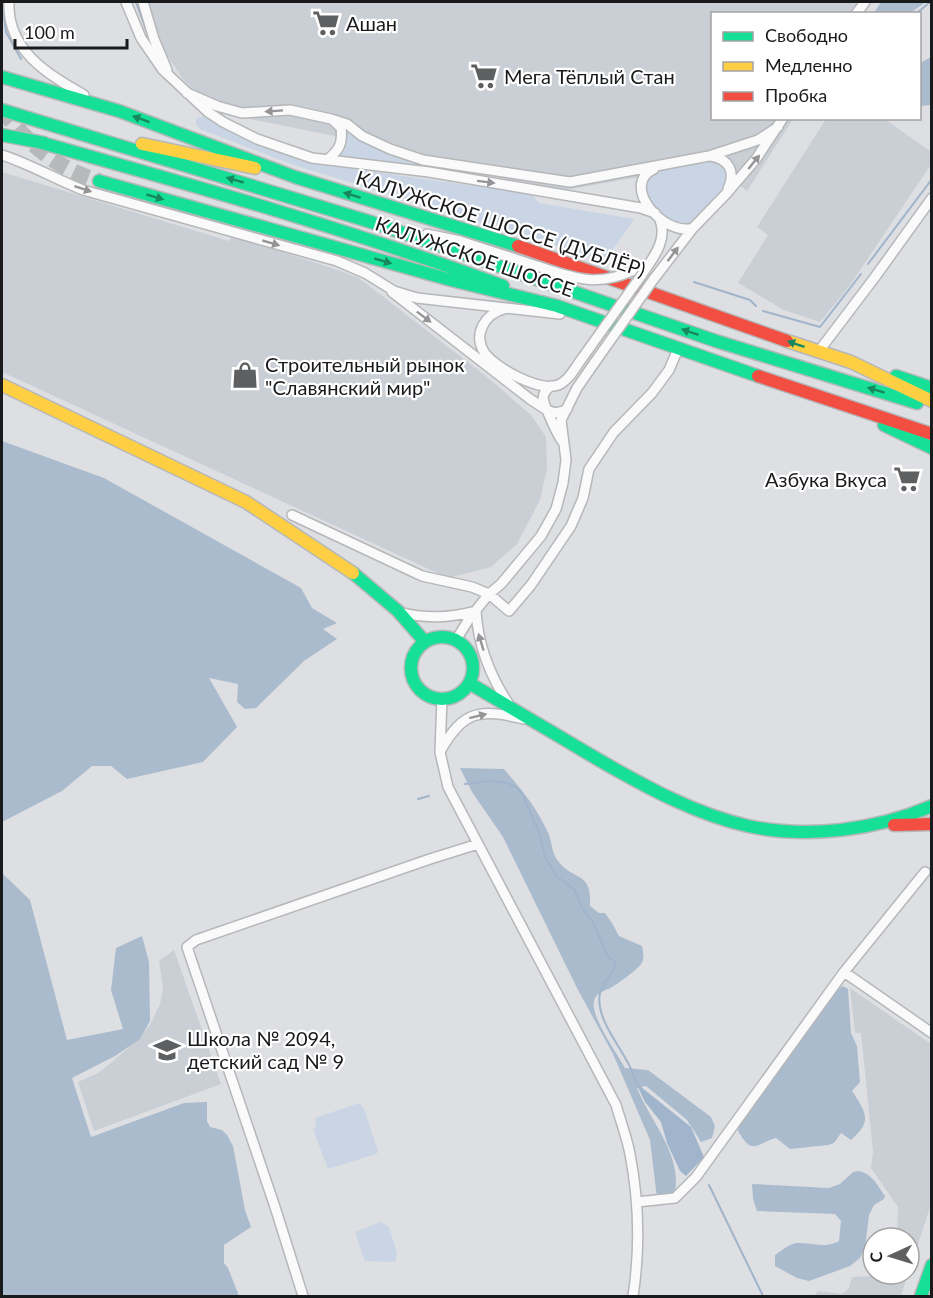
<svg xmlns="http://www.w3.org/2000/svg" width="933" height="1298" font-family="Lato,sans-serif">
	<rect width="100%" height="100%" fill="#dddfe2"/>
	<!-- built -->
	<path fill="#cacfd5" d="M148 2H872L864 13 712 14V118L793 119 747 191 712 164 566 190 420 163 399 149 216 112 182 78 161 46Z
		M826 119H885L931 152 932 163 848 288 820 322 784 310 738 283 768 235 757 227Z
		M2 172 229 241 232 236 335 269 359 278 487 377 531 415 546 437 547 468 540 500 517 544 491 567 448 578 2 372Z
		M174 950 221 1084 94 1131 78 1082 98 1073 111 1063 140 1037 150 1025 160 1004 163 989 159 961Z
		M850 988 931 1044V1204L909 1272V1238H897L898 1207 871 1168 873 1152 861 1033H855Z
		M873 1268V1274H908L901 1296H814L818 1291 842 1294 849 1288 852 1277 870 1276Z"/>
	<!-- green -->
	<path fill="#c9d5e4" d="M204 116 234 134 311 163 532 194 539 203 634 219 605 261 294 165 200 129 196 124V119Z
		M346 129C354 135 362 141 370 145 405 164 446 168 485 175L338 156 345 147Z
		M714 159 728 169 725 186 693 222C671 232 656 207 644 193L645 178 652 172Z
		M359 1103 364 1109 378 1152 376 1154 328 1169 313 1129 316 1128 315 1118Z
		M381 1222 389 1227 397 1253 395 1262 365 1261 355 1232Z"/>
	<!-- forest -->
	<path fill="#abbbce" d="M881 2H926L910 13H874Z
		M931 57V105L920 106V63Z
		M2 441 104 478 301 588 312 608 337 623 323 629 337 639 304 661 256 708 245 709 237 702 238 684 209 678 237 727 203 762 127 779 111 766H92L62 791 2 822Z
		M460 768 504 769C522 790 538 809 549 835 552 843 552 854 558 861 574 882 592 870 590 906L599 913H605L612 923 619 936 642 946C643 952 645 959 641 964 637 970 619 983 612 987 606 991 596 992 594 1001 590 1016 617 1053 625 1068L648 1070 711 1117 715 1126 712 1138 701 1142 687 1120 646 1086 637 1088C650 1121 682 1154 675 1192L657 1198 650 1140 613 1054 578 990 503 837 472 792Z
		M2 873 30 900 67 1040 123 1029 111 990 116 948 142 936 149 962 150 1021 140 1039 115 1056 72 1078 91 1137 184 1103 207 1102V1121L210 1127 222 1130 227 1135 233 1146 245 1210 251 1227 224 1245V1263L228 1268 239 1296H2Z
		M843 986 848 989 851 1033 857 1046 860 1082 852 1091C867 1114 872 1121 851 1140L841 1133 834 1143 828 1145 790 1149 776 1138C757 1143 753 1157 738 1131L739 1125 838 989Z
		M858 1171C872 1173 878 1186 885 1196L884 1199 874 1205 869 1215 865 1247 860 1258 850 1266 809 1281 797 1278 775 1266V1255C781 1251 789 1244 796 1243 811 1242 826 1249 839 1241L841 1221 835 1214 757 1211 753 1199 752 1184 829 1188 840 1184 853 1172Z"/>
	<!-- water -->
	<path fill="#a0b4cc" d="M636 1083 691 1127 704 1157 686 1176 680 1171 667 1143 661 1122 645 1102Z"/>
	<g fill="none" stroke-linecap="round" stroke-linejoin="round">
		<!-- stream -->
		<path stroke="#a0b4cc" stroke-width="2" d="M2 2 6 32 21 59
			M136 2 151 44
			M916 14 930 2
			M868 264 932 179
			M694 282 750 300 756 306
			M763 311 820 327 861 274
			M465 784 488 781 508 783 517 788 522 794 539 832 545 857 556 876 574 889 582 908 593 922 608 957 613 960 616 964C613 974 603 981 600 993 595 1017 618 1043 628 1063 632 1070 634 1078 638 1084
			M418 799 429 796
			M709 1185 763 1296"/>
		<!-- highway-tunnel -->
		<path stroke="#b6b8ba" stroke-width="16" stroke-dasharray="16 8" stroke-linecap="butt" d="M2 109C27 143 57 169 99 181"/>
		<defs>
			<path id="street" d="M9 2C7 50 47 74 84 95
				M126 2 141 38 163 70 208 112 223 122 257 139 312 158 429 172 641 208 655 213
				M143 2 154 39 167 70
				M856 14 865 2
				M187 93 217 106 242 113 290 110 331 119 347 124 362 136 390 149 423 160 570 182 709 156 758 140 778 127
				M2 155C30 164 55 179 83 190L337 261 365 273 394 291 417 298 560 314
				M711 156C729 159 736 172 728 189
				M327 160C339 150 343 144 341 128L333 120
				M654 169C619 185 664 237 693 228
				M427 234 460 241 540 267
				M641 276C652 259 668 241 660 220
				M653 280 693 228 726 194 756 159 783 118
				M392 292 530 399C542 406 553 419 567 409
				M504 309C485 314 473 334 484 352 495 368 539 392 558 385 569 381 576 366 583 357
				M819 351 875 277 932 198
				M551 386C538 395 544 403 549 415 553 424 556 432 562 441
				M292 515 422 576 472 587 489 594 509 611 531 585 571 526 583 498 589 469 614 432 652 393 669 370 678 349
				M476 611C478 645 491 678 510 706
				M399 612C426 619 449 618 476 611
				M456 640 469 619 489 594 501 584 541 536 556 509 563 483 566 460 561 420 577 388 595 362
				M442 699 440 752 448 787 616 1105C621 1122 627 1138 630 1154 639 1201 640 1250 633 1296
				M441 750C464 709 481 709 524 719
				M844 972 932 1033
				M637 1202 675 1198 696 1177 844 972 925 872
				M303 1296 275 1207 187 947 196 940 430 859 478 844"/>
			<path id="fast" d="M2 77 119 111 295 177 518 246
				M2 110 371 222
				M2 135 44 143
				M35 141C192 185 349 229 503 286
				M99 181 451 280 557 306 758 376
				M371 222 716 341 917 403
				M896 376 932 388
				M884 425 932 448
				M353 573 398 611 425 642
				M411 668a31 31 0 1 1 62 0a31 31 0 1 1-62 0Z
				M469 683C512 708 555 734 599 760 646 787 695 814 748 826 808 839 876 830 932 806
				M921 1296 932 1265"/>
			<path id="slow" d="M142 144 255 168
				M787 341 851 362 932 401
				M2 385 246 502 353 573"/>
			<path id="jam" d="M518 246 787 341
				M758 376 932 434
				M894 825 932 824"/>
		</defs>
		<!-- street casing -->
		<use href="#street" stroke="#b5b7b9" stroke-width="12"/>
		<!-- fast casing -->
		<use href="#fast" stroke="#b5b7b9" stroke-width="15"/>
		<!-- slow casing -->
		<use href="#slow" stroke="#b5b7b9" stroke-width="15"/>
		<!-- jam casing -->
		<use href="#jam" stroke="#b5b7b9" stroke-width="15"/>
		<!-- street -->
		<use href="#street" stroke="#fafafb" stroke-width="9"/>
		<!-- fast -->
		<use href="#fast" stroke="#16e098" stroke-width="12"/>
		<!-- slow -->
		<use href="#slow" stroke="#ffcf43" stroke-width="12"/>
		<!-- jam -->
		<use href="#jam" stroke="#f24e42" stroke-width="12"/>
		<defs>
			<path id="street-bridge" d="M540 267C575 278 596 287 632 271
				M583 357 641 276
				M595 362 653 280"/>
		</defs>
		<!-- street-bridge casing -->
		<use href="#street-bridge" stroke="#b5b7b9" stroke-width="12" stroke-linecap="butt"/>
		<!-- street-bridge -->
		<use href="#street-bridge" stroke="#fafafb" stroke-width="9"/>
	</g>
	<!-- one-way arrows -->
	<defs><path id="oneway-solid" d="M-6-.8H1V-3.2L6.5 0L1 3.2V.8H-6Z" transform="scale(1.5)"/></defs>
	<g fill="#959597">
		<use href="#oneway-solid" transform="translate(274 111) rotate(176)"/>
		<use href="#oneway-solid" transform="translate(754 162) rotate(-51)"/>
		<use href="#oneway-solid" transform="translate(486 182) rotate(7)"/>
		<use href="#oneway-solid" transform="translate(83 189) rotate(18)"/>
		<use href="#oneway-solid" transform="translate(271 243) rotate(16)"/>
		<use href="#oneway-solid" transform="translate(673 254) rotate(-53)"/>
		<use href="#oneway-solid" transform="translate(424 317) rotate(37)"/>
		<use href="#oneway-solid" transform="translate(481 642) rotate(-107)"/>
		<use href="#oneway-solid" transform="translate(478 716) rotate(-14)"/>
	</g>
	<g fill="#178760">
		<use href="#oneway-solid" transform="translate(141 119) rotate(-160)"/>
		<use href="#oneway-solid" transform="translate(235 180) rotate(-164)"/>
		<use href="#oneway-solid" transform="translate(352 195) rotate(-163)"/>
		<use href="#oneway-solid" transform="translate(155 197) rotate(16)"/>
		<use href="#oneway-solid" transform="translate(383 261) rotate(16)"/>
		<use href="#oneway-solid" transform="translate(690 332) rotate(-161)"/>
		<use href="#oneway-solid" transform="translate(796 344) rotate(-161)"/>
		<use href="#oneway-solid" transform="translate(876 390) rotate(-163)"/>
	</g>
	<!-- icons -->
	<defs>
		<symbol id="supermarket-bare" viewBox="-9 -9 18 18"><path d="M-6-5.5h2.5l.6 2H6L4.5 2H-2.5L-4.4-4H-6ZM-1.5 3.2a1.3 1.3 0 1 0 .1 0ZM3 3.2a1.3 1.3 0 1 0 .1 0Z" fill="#5e5f61" stroke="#fff" stroke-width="2.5" paint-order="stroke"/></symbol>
		<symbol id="shop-bare" viewBox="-9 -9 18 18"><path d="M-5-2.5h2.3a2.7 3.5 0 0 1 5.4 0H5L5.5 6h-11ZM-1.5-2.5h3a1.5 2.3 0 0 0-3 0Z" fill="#5e5f61" stroke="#fff" stroke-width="2.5" paint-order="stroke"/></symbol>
		<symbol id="school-bare" viewBox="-9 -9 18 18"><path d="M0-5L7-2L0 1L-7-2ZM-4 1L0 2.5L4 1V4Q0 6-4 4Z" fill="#5e5f61" stroke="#fff" stroke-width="2.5" paint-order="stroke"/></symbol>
	</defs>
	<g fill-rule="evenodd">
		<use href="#supermarket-bare" x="307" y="4" width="38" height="38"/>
		<use href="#supermarket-bare" x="465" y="57" width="38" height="38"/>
		<use href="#shop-bare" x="226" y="356" width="38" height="38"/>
		<use href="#supermarket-bare" x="888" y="460" width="38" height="38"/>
		<use href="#school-bare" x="148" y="1031" width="38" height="38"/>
	</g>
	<g text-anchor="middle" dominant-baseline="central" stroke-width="4.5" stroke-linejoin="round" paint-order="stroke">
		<!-- poi labels -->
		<g font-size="20" fill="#191a1c" stroke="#fff" text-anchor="start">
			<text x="346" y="23">Ашан</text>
			<text x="504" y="76">Мега Тёплый Cтан</text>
			<text x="265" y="364">Строительный рынок<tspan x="265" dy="23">"Славянский мир"</tspan></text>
			<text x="887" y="479" text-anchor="end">Азбука Вкуса</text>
			<text x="187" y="1038">Школа № 2094,<tspan x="187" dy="23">детский сад № 9</tspan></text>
		</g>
		<!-- street labels -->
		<g font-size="20" fill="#191a1c" stroke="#fff">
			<text transform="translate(501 223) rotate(18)">КАЛУЖСКОЕ ШОССЕ (ДУБЛЁР)</text>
			<text transform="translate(475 256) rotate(19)">КАЛУЖСКОЕ ШОССЕ</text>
		</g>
	</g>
	<!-- border -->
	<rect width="933" height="1298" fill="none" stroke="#191a1c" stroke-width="6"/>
	<!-- legend -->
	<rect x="711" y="12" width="210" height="108" fill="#ffffff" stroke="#a3a3a4" stroke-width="1.5"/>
	<rect x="723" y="32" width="30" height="9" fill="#16e098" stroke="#a3a3a4" stroke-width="1.5"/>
	<text x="765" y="42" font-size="18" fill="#191a1c">Свободно</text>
	<rect x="723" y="62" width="30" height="9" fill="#ffcf43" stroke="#a3a3a4" stroke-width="1.5"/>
	<text x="765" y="72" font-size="18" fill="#191a1c">Медленно</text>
	<rect x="723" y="92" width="30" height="9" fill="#f24e42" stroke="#a3a3a4" stroke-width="1.5"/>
	<text x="765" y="102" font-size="18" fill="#191a1c">Пробка</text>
	<!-- north arrow -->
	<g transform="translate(891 1256) rotate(266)"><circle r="28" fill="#ffffff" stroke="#a3a3a4" stroke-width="1.5"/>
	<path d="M0-4.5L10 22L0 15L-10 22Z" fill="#5e5f61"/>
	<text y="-9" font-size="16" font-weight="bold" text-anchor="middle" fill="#191a1c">С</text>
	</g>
	<!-- scale -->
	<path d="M15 39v9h112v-9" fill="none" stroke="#191a1c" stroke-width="3"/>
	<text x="24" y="39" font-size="18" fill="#191a1c" stroke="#ffffff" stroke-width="4.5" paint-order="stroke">100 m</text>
</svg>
